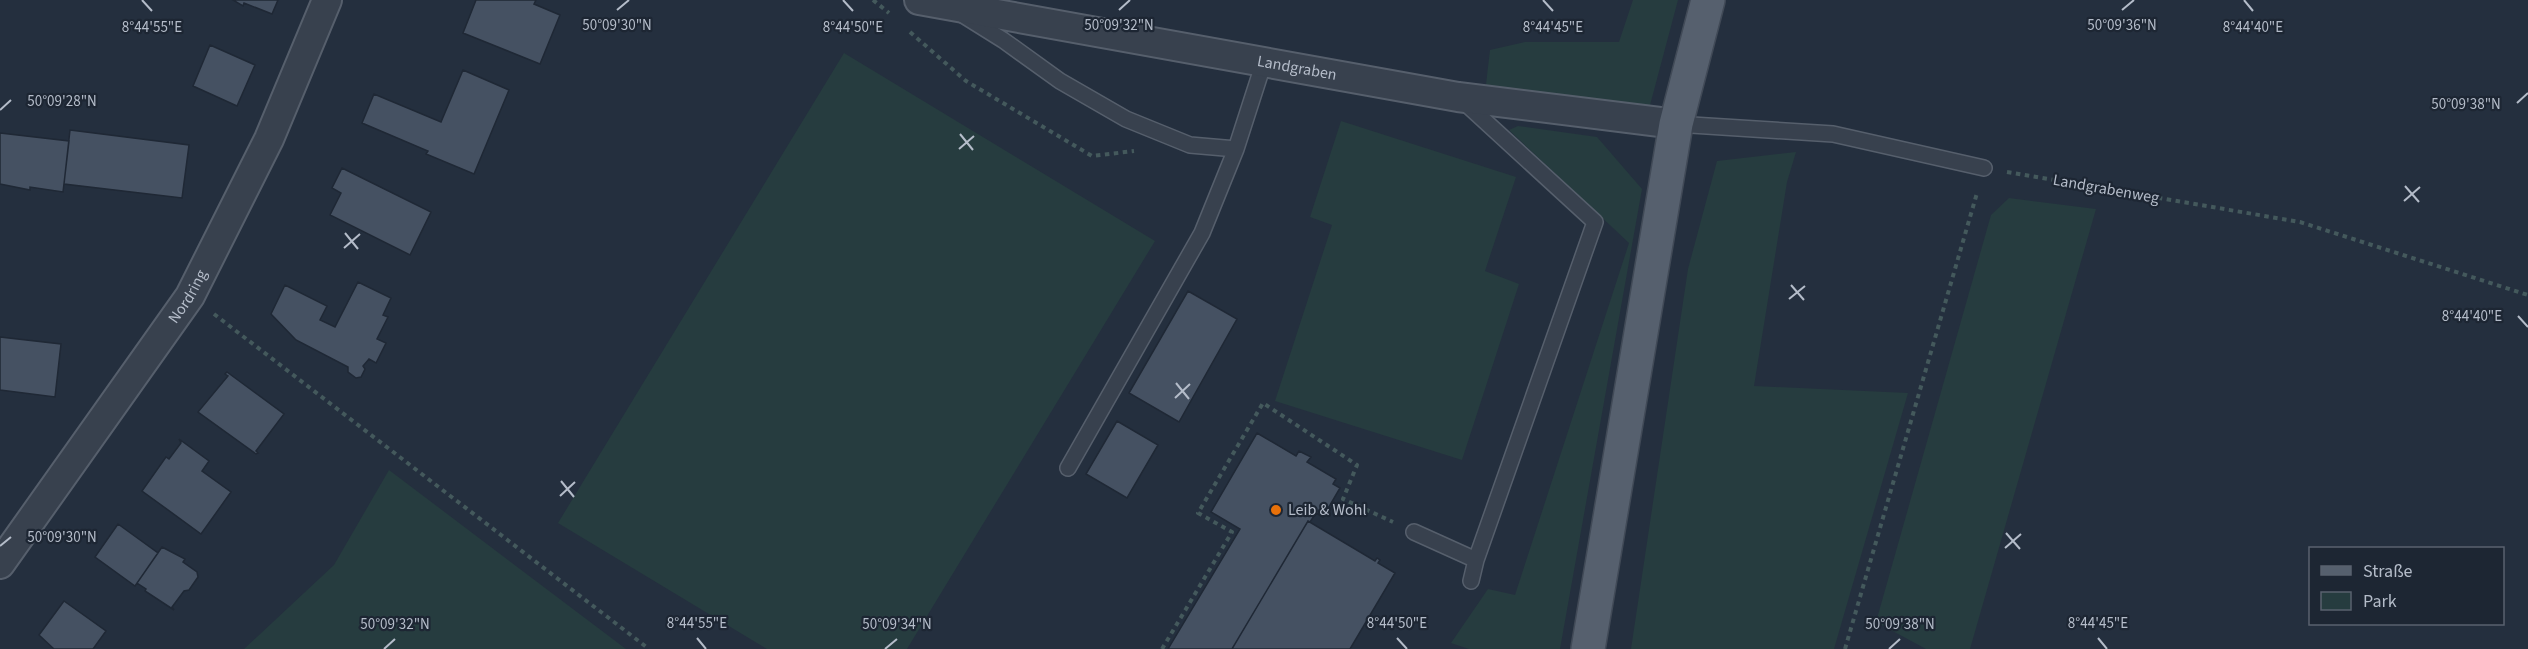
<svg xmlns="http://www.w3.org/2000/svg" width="2528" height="649" font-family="'Source Sans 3',sans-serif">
	<rect width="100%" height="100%" fill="#242f3e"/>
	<!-- green -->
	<path fill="#263c3f" d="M1633 0H1678L1649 109 1485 93 1490 50 1525 42H1619Z
		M844 53 1155 241 907 649H767L558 523Z
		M1341 121 1516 177 1485 271 1519 284 1462 460 1275 401 1332 225 1310 217Z
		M1518 126 1597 137 1642 189 1560 649H1469L1451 643 1488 589 1515 595 1629 243 1509 130Z
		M1796 152 1787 182 1754 386 1908 393 1834 649H1631L1688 269 1717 161Z
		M2009 198 2096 209 1970 649H1926L1876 622 1991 215Z
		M389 470 626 649H244L334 565Z"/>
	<!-- building -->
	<path fill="#455162" stroke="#1f2835" stroke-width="1.5" d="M233 0H278L272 14 244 3 243 6Z
		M476 0H536L534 4 560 15 540 64 463 33Z
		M210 45 255 65 237 106 193 86Z
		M463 70 509 90 474 174 426 154 428 151 362 123 374 94 441 122Z
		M70 130 189 145 182 198 64 184Z
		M0 133 69 141 63 192 30 187V190L0 184Z
		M342 168 431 212 410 255 330 215 341 193 332 188Z
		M358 282 391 298 383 315 388 317 377 339 386 343 376 363 369 359 363 366 365 369 361 377 356 378 348 372V367L296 340 271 314 285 285 327 306 320 320 335 327Z
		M1188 291 1237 319 1179 422 1129 393Z
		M0 337 61 344 55 397 0 390Z
		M227 372 284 414 256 451 258 453 256 454 198 412 228 376 225 374Z
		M1117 421 1158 445 1127 498 1086 474Z
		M1257 433 1296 456 1299 451 1311 457 1307 462 1336 479 1333 484 1340 488 1323 517 1316 513 1310 522 1308 521 1232 649H1168L1240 529 1211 512Z
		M179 439 209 461 202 471 231 492 201 534 142 491 166 457 169 459 181 443Z
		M1308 521 1375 561 1377 558 1380 560 1378 563 1395 573 1350 649H1232Z
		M118 524 158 553 135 586 95 557Z
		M162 547 185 559 183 562 197 572 198 577 189 590 184 591 172 607 174 610 145 591 146 589 137 583Z
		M64 601 106 631 93 649H54L39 635Z"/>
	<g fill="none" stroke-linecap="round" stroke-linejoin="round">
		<defs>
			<path id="lane" d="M963 15 1003 40 1060 81 1126 119 1190 145 1236 149 1264 62
				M1463 101 1595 222 1476 560 1471 581
				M1676 124 1833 134 1984 168
				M1068 468 1202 233 1236 149
				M1414 532 1476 560"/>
			<g id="street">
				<path id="s1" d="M919 0 1458 97 1676 124"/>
				<path id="s2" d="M0 564 190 296 269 139 327 0"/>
			</g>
			<path id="primary" d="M1588 649 1676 124 1708 0"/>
		</defs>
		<!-- lane casing -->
		<use href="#lane" stroke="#565f6c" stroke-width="18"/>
		<!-- street casing -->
		<use href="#street" stroke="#565f6c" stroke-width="32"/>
		<!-- primary casing -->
		<use href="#primary" stroke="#414a57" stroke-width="36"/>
		<!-- path -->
		<path stroke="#44595c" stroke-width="4" stroke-dasharray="4.5 4.5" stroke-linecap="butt" d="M873 0 889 13
			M910 32 966 81 1092 156 1134 151
			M2007 172 2300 222 2528 295
			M214 314 649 649
			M1162 649 1232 532 1198 513 1263 403 1357 465 1343 499 1393 522
			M1845 649 1977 193"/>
		<!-- lane -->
		<use href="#lane" stroke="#38414e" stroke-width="15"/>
		<!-- street -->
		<use href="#street" stroke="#38414e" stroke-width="28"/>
		<!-- primary -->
		<use href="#primary" stroke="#56606e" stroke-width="33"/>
	</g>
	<!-- ticks -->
	<path fill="none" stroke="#b4bcc9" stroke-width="2" d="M142 0 152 11M843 0 853 11M1543 0 1553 11M2244 0 2253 11M617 10 629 0M1119 10 1130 0M2122 10 2134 0M2517 103 2528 93M0 110 11 100M960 134 973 150M959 149 974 136M2405 186 2419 202M2404 201 2420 187M345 233 358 249M344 248 360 234M1791 285 1804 300M1789 299 1805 286M2518 316 2528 327M1176 383 1189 399M1175 398 1190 384M561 481 574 497M560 496 575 482M2006 533 2020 549M0 546 11 537M2005 548 2021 534M697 638 706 649M1397 638 1407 649M2098 638 2107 649M384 649 395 639M885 649 897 639M1889 649 1900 639"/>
	<!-- markers -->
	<circle fill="#e8710a" stroke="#1d2633" stroke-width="2" cx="1276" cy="510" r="6"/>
	<g text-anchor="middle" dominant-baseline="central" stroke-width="4.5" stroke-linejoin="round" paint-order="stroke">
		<!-- street labels -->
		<g font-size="16" fill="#b4bcc9" stroke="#1d2633">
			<text stroke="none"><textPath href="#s1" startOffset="384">Landgraben</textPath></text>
			<text transform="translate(2106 189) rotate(10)">Landgrabenweg</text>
			<text stroke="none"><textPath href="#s2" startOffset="327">Nordring</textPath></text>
		</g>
		<!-- poi labels -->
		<g font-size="16" fill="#b4bcc9" stroke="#1d2633" text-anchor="start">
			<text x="1288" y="510">Leib &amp; Wohl</text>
		</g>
	</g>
	<g font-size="15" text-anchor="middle" fill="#b4bcc9" stroke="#1d2633" stroke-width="4.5" stroke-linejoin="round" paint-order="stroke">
		<text x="617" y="30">50°09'30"N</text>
		<text x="1119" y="30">50°09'32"N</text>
		<text x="2122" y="30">50°09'36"N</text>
		<text x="1553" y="32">8°44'45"E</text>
		<text x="2253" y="32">8°44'40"E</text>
		<text x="152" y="32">8°44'55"E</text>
		<text x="853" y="32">8°44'50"E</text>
		<text x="62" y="106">50°09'28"N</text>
		<text x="2466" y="109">50°09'38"N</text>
		<text x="2472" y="321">8°44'40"E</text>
		<text x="62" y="542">50°09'30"N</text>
		<text x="697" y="628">8°44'55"E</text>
		<text x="1397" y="628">8°44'50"E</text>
		<text x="2098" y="628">8°44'45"E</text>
		<text x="395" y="629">50°09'32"N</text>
		<text x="897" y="629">50°09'34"N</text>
		<text x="1900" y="629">50°09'38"N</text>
	</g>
	<!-- legend -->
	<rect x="2309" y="547" width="195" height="78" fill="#1d2633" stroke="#59626f" stroke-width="1.5"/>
	<rect x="2321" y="566" width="30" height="9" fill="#56606e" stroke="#59626f" stroke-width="1.5"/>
	<text x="2363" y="577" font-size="18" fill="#b4bcc9">Straße</text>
	<rect x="2321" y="592" width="30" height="18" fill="#263c3f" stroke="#59626f" stroke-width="1.5"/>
	<text x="2363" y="607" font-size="18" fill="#b4bcc9">Park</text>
</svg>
